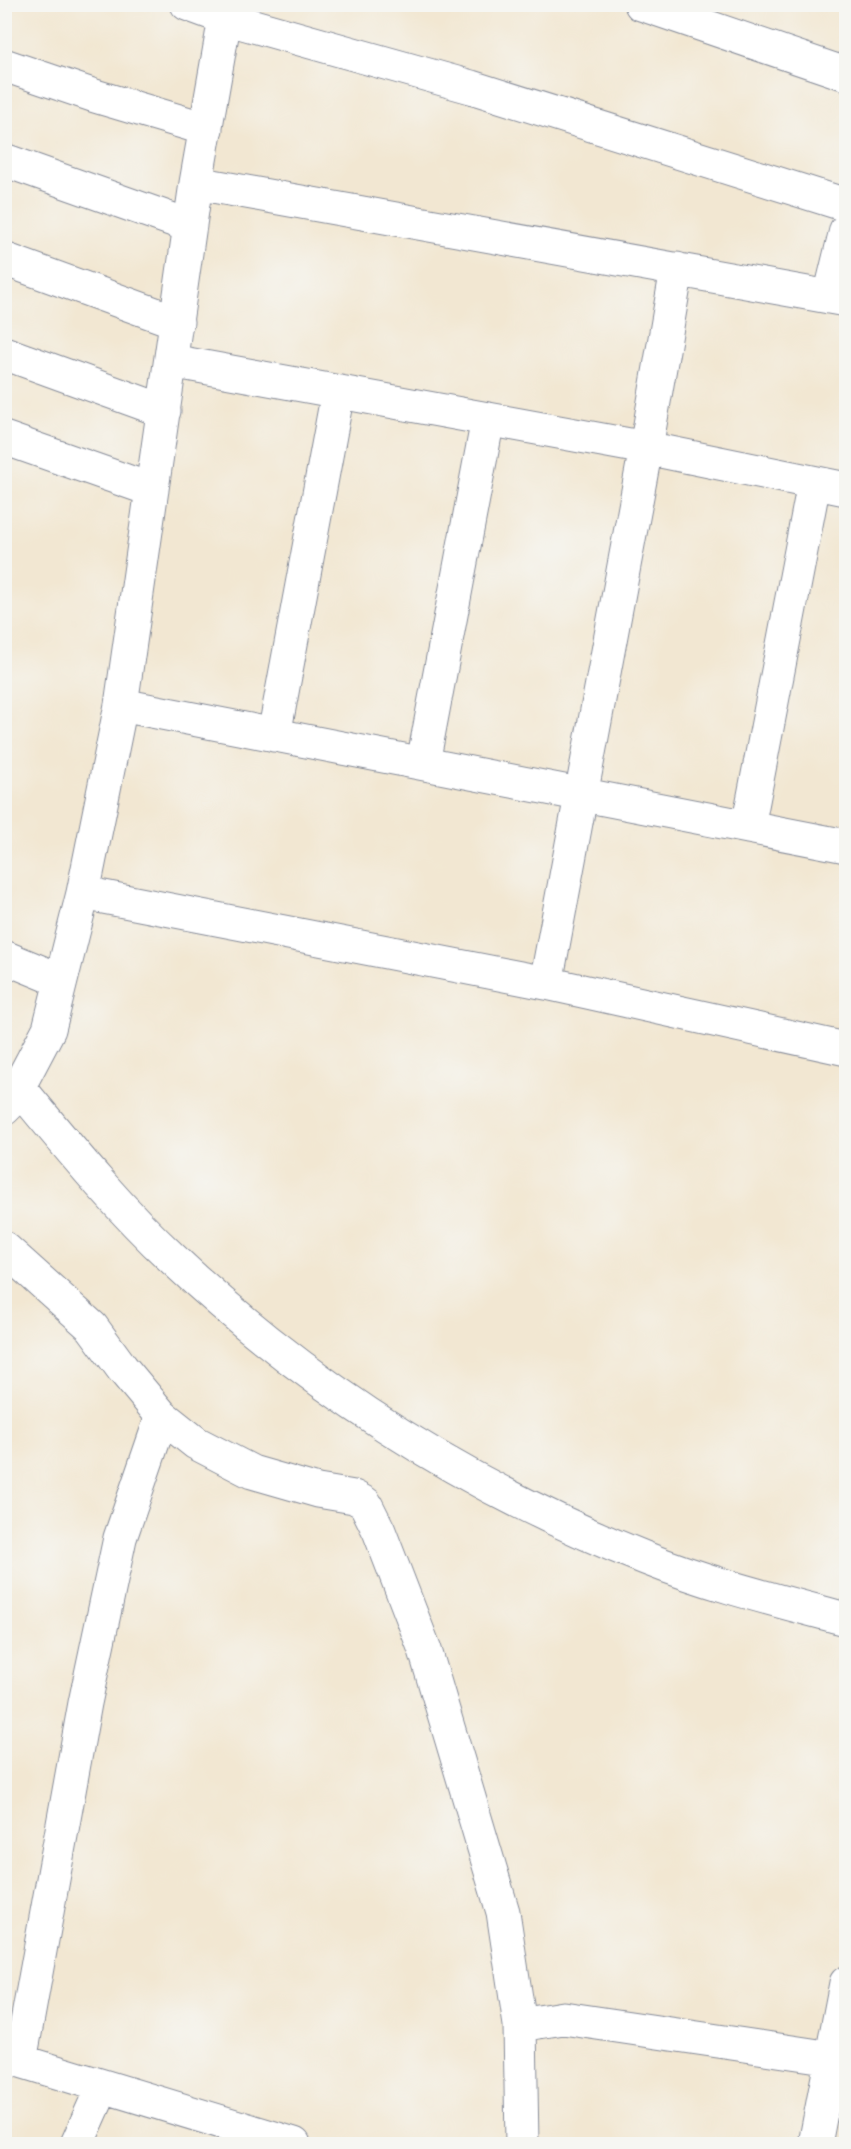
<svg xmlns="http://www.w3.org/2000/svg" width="851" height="2149" font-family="'Indie Flower',sans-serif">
	<rect width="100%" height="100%" fill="#f6f6f2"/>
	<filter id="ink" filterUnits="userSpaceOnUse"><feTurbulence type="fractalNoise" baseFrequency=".0167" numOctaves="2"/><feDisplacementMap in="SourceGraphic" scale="12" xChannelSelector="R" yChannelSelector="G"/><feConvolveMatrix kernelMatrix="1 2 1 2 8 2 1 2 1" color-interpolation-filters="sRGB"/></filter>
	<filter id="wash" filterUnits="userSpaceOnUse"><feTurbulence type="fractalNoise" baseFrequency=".008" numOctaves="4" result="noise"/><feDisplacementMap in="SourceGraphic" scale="24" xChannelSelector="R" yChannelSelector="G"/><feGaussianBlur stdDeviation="1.35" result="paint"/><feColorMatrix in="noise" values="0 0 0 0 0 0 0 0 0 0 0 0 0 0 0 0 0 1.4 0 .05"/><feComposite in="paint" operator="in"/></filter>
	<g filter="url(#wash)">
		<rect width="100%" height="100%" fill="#f2e7d2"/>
	</g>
	<g filter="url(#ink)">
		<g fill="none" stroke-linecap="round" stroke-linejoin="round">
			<defs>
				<path id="minor" d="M187 4 225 18 471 87 846 205
					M641 4 846 74
					M4 65 95 96 206 129
					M4 160 190 226
					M196 183 846 300
					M4 259 177 322
					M830 296 846 230
					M4 353 164 411
					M171 361 646 448 846 489
					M4 438 152 490
					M121 705 846 846
					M274 735 338 392
					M423 763 488 419
					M748 827 814 483
					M83 893 546 983 846 1049
					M4 957 60 980
					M546 983 646 448 677 269
					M22 1091C70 1149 118 1208 173 1259 310 1388 470 1489 645 1558 710 1584 779 1601 846 1619
					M4 1109 22 1091 19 1086 49 1029 83 893 121 705 196 183 225 18
					M4 1248 92 1327 122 1368 162 1416 196 1443 252 1472 318 1491 354 1497 365 1503 379 1531 425 1650 503 1912 520 2025 522 2144
					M520 2025 563 2018 832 2058
					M4 2056 294 2144
					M20 2061 85 1703 120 1538 162 1416
					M77 2144 103 2086
					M815 2144 846 1983"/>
			</defs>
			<!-- minor casing -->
			<use href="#minor" stroke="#868b98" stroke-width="35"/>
			<!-- minor -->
			<use href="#minor" stroke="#fff" stroke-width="33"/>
		</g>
	</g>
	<!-- margin -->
	<rect width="851" height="2149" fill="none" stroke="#f6f6f2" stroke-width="24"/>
</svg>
